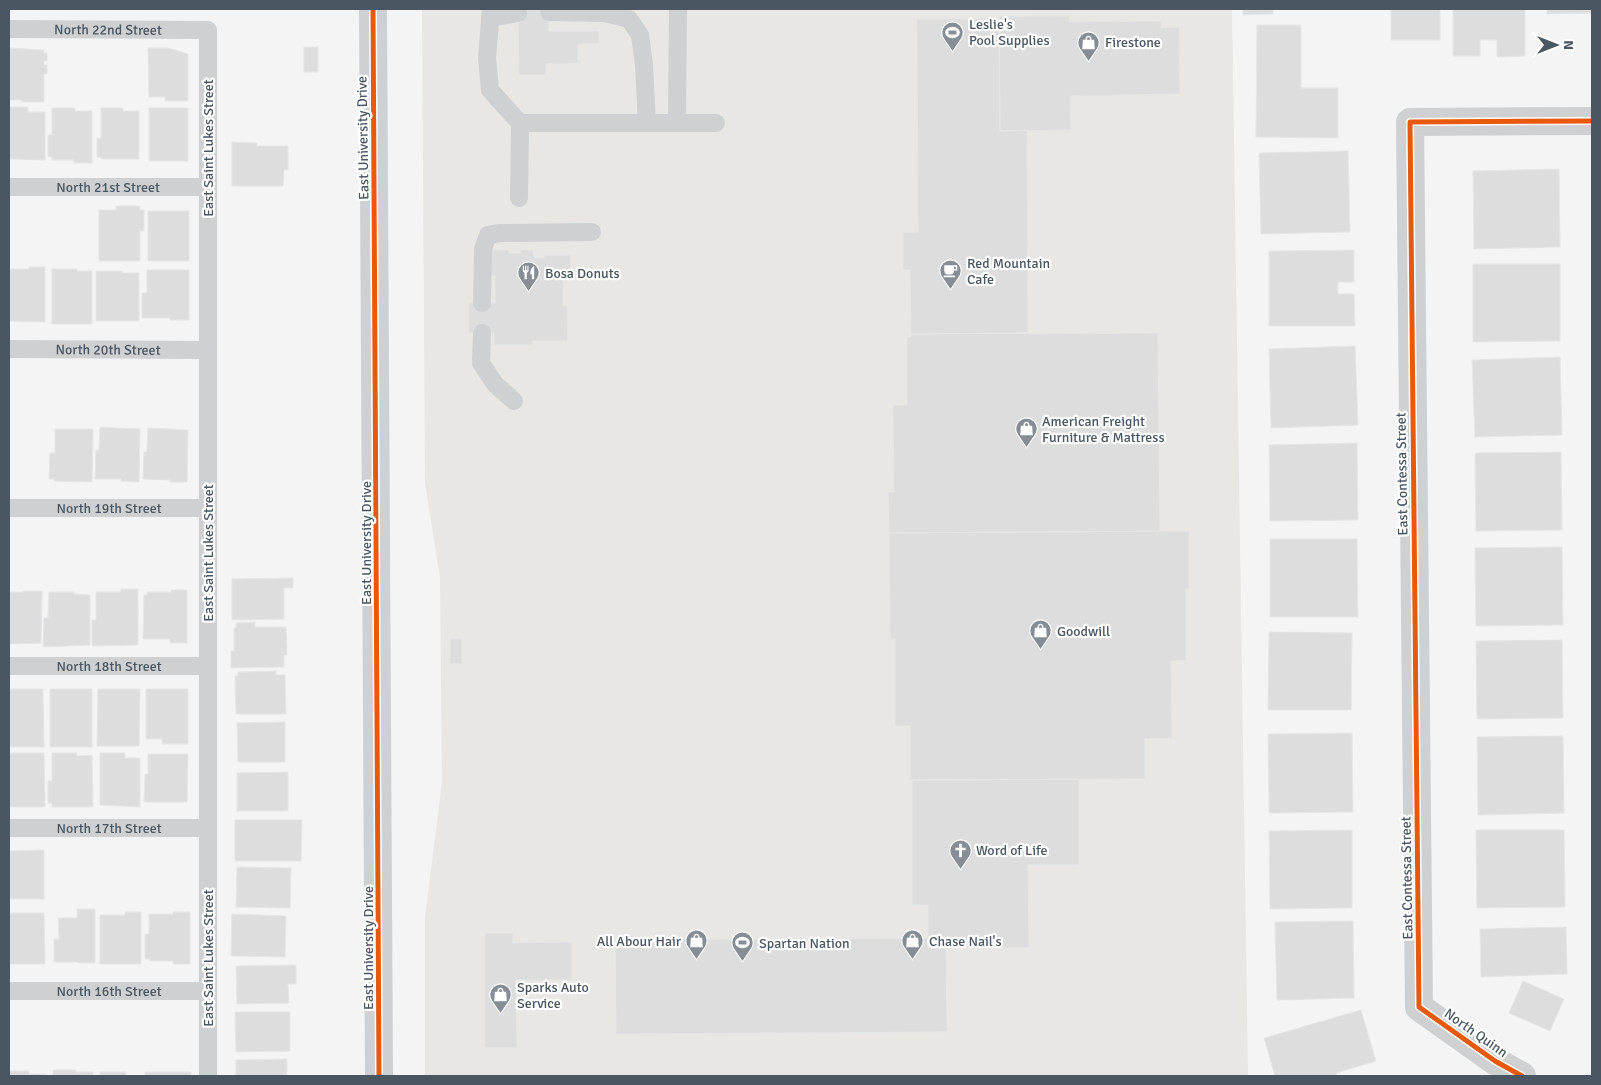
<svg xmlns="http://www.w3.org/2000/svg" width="1601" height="1085" font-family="Signika,sans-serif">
	<rect width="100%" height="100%" fill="#f4f4f4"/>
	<!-- commercial -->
	<path fill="#e8e7e3" d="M422 9H1232L1248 1076H425V917L442 782 440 578 425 483Z"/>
	<!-- building -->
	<path fill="#ddddde" stroke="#e5e6e7" d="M518 9H549V31H599V44H578V63L546 64V75H519Z
		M1243 9H1273V14L1243 15Z
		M1391 9H1440V40H1391Z
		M1453 9H1525V56L1497 57V40H1480V56H1453Z
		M1547 9H1592V13L1547 14Z
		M1069 16V22L1161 21V28L1179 27 1180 94 1070 96 1071 130 1000 131 999 17Z
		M917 19H999L1000 131 1027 130 1028 333 911 334 910 270H903V232H918Z
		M1257 25H1301V88H1338V138L1256 137Z
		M304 47H318V72H304Z
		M9 48 44 50V53H47V61H44V65H47V74H44V102H22V100H9Z
		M148 48H168L188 54V101H165V97H149Z
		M9 107H28V112H45V160L9 159Z
		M52 108H75V111H92V163H74V160H52V157H48V135H52Z
		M101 108H123V111H139V159H101V157H97V138H101Z
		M149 108H188V161H149Z
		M232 142 257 143V146H288V170H284L283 186H232Z
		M1348 151 1350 232 1261 234 1259 153Z
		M1559 169 1560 247 1474 249 1473 171Z
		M116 206H140V210H144V231H140V261H99V210H116Z
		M148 211H189V261H148Z
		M491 250H509V253H521V250H533L534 258H544V255H570L571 280H566V277H563V306H567L568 341H533V345H494V333H469V303H495V276H491Z
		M1354 250V282H1338V294H1354L1355 326H1269V251Z
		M1473 264H1560V341L1473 342Z
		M29 267H45V322L9 321V269H29Z
		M52 269H77V271H92V324H52Z
		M147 270H189V320H170V318H142V293H147Z
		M96 271H122V273H139V321H96Z
		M1028 333V334L1158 333 1160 531 889 533 888 492H894L893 405H907V337H911V334Z
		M1355 346 1358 425 1271 428 1269 349Z
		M1560 357 1562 435 1475 437 1472 360Z
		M100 427 140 429 139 482 121 481V479H95L96 450H99Z
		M148 428 188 430 187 482H170V480L143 479 144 452H147Z
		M55 429H93L92 482 54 481V479H49L50 453H55Z
		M1357 443 1358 520 1270 521 1269 445Z
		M1561 452 1562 530 1476 531 1475 453Z
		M1189 531V589H1186V660L1171 661 1172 738 1145 739V779L912 780 910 781V726H895V639H890L889 533Z
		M1270 539H1357L1358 617H1270Z
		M1562 547 1563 625 1476 626 1475 548Z
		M293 578V588H284V619L232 620V579Z
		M121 589H138V645L92 646V620H96V592H121Z
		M171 590H187V643H170V639H143L144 595H147V592H171Z
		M23 591H42L41 643 9 644V592H23Z
		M49 592H74V594L90 595V645L43 647 44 618H48Z
		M255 622V627H286L287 655H284V667L231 668V651H234V628H236V623Z
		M1269 632 1352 633 1351 710H1268Z
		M450 639H462V664H450Z
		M1562 640 1563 718 1477 719 1476 641Z
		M276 671V675H285L286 714H236L235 676H238V672Z
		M9 689H43L44 747H9Z
		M50 689H92V747H50Z
		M98 689H140L139 746H97Z
		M146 689H188V744H162V739H146Z
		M285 722V762H238L237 723Z
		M1352 733 1353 812 1269 813 1268 734Z
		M1563 736 1564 813 1478 815 1477 737Z
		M9 753H44L45 807H9Z
		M52 753H77V756L92 755 93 807H52V803H48V781H52Z
		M100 753H125V758H140V807L100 805Z
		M148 754H188L187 802H144L145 774H148Z
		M288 772V811H237V773Z
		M1079 779V865H1028L1029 948H928V905H912V780Z
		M235 820H302L301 861H235Z
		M1352 830V908L1270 909 1269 831Z
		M1476 830H1564L1565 907 1477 908Z
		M44 850V899H9V851Z
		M237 867 291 868 290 908 236 907Z
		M77 909H95V963H78V962H54V939H59L58 918H77Z
		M125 912H141V964H100V915H125Z
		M173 912H190V964H173V961H150V959H145V934H149V914H173Z
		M9 913H44L45 964H9Z
		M232 914 286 916 285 957 231 956Z
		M1353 921 1354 998 1277 1000 1275 922Z
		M1566 927 1567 974 1481 977 1480 929Z
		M485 933H513V943L572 942V980H516L517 1048H485Z
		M928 938V948H946L947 1032 616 1034 615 940Z
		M296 965V984H288L289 1003 237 1004 236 966Z
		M1523 981 1564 999 1550 1031 1509 1013Z
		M1361 1010 1376 1061 1336 1073 1337 1076H1275L1264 1038Z
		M235 1012H290V1051L236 1052Z
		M287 1059V1076H236V1060Z
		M53 1070H76V1072H93V1076H53Z
		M9 1071H29V1074H45V1076H9Z
		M100 1072H126V1076H141H100Z
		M145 1072H191V1076H145Z"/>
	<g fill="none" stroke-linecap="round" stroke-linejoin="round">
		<!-- lane -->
		<g stroke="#ced0d2" stroke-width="18">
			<path d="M491 9 487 58 490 90 520 123H716"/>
			<path d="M549 12 605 13 629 19 640 35 644 65 647 123"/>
			<path d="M490 18 518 13"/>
			<path id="s1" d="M9 29 208 30V1076"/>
			<path d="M677 123 678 9"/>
			<path id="s2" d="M9 187H208"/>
			<path d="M519 198 520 123"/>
			<path d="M482 303 483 249 488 235 500 233 592 232"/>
			<path d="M482 333 481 363 495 384 514 401"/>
			<path id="s3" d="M9 349 208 350"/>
			<path id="s4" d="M9 508H208"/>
			<path id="s5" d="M9 666H208"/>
			<path id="s6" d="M9 828H208"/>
			<path id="s7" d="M9 991H208"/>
		</g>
		<!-- street -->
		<path stroke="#ced0d2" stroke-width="28" d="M1522 1076 1495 1061 1419 1007 1410 122 1592 121"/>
		<!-- secondary -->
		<path stroke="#ced0d4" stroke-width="28" d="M373 9 379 1076"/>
		<defs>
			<path id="cycleway" d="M373 9 379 1076
				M1522 1076 1495 1061 1419 1007 1410 122 1592 121"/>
		</defs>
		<!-- cycleway casing -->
		<use href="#cycleway" stroke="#fff" stroke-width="8"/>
		<!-- cycleway -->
		<use href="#cycleway" stroke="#e8590c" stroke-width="5"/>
	</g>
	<!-- icons -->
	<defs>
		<symbol id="stadium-pin" viewBox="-11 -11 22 30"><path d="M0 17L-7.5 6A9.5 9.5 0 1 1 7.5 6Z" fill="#868d94" stroke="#fff"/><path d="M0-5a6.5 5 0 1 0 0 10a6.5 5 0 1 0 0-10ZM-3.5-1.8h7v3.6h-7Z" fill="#fff"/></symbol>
		<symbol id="shop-pin" viewBox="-11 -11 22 30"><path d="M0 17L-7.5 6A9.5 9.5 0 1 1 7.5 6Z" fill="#868d94" stroke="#fff"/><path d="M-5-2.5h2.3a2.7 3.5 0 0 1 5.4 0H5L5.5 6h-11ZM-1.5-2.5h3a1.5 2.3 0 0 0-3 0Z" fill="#fff"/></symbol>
		<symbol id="cafe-pin" viewBox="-11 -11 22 30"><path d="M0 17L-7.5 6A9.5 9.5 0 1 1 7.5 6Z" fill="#868d94" stroke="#fff"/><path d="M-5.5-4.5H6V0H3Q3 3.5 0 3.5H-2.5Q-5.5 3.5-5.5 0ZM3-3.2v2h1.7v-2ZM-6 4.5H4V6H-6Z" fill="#fff"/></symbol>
		<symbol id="restaurant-pin" viewBox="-11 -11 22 30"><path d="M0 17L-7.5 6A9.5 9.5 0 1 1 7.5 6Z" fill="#868d94" stroke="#fff"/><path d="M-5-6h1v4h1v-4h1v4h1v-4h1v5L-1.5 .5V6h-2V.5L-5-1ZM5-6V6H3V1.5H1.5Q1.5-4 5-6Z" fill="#fff"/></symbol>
		<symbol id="church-pin" viewBox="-11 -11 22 30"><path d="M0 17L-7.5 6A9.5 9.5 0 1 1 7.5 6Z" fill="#868d94" stroke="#fff"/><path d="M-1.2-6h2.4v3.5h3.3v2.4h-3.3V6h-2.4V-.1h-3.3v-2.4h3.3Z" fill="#fff"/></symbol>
	</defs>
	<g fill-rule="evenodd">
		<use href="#stadium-pin" x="940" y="20" width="25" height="34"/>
		<use href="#shop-pin" x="1076" y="30" width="25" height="34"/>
		<use href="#cafe-pin" x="938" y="258" width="25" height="34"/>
		<use href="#restaurant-pin" x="516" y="260" width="25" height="34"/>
		<use href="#shop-pin" x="1014" y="416" width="25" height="34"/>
		<use href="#shop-pin" x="1028" y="618" width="25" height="34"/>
		<use href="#church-pin" x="948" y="838" width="25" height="34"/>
		<use href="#shop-pin" x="684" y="928" width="25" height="34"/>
		<use href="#shop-pin" x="900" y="928" width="25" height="34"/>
		<use href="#stadium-pin" x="730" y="930" width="25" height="34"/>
		<use href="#shop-pin" x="488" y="982" width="25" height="34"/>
	</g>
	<g text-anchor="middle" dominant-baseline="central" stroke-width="4.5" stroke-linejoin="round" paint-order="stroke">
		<!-- poi labels -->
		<g font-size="14" fill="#4a5661" stroke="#fff" text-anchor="start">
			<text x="969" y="24">Leslie's<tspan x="969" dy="16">Pool Supplies</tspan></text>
			<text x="1105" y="42">Firestone</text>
			<text x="967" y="263">Red Mountain<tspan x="967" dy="16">Cafe</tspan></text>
			<text x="545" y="273">Bosa Donuts</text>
			<text x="1042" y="421">American Freight<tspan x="1042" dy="16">Furniture &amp; Mattress</tspan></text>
			<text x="1057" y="631">Goodwill</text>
			<text x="976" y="850">Word of Life</text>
			<text x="681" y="941" text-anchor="end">All Abour Hair</text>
			<text x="929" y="941">Chase Nail's</text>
			<text x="759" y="943">Spartan Nation</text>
			<text x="517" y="987">Sparks Auto<tspan x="517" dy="16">Service</tspan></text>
		</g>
		<!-- street labels -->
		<g font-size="14" fill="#4a5661" stroke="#fff">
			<text stroke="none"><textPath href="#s1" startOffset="99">North 22nd Street</textPath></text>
			<text transform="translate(363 138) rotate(-91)">East University Drive</text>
			<text transform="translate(208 148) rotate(-90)">East Saint Lukes Street</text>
			<text stroke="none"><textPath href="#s2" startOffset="99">North 21st Street</textPath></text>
			<text stroke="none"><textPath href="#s3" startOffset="99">North 20th Street</textPath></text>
			<text transform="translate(1402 474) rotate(-91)">East Contessa Street</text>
			<text stroke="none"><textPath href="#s4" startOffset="100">North 19th Street</textPath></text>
			<text transform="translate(366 543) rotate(-90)">East University Drive</text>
			<text transform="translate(208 553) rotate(-90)">East Saint Lukes Street</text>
			<text stroke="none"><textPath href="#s5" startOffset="100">North 18th Street</textPath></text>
			<text stroke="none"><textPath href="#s6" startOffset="100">North 17th Street</textPath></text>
			<text transform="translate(1407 878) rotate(-91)">East Contessa Street</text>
			<text transform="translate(368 948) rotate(-90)">East University Drive</text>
			<text transform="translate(208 958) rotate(-90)">East Saint Lukes Street</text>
			<text stroke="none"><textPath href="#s7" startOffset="100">North 16th Street</textPath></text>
			<text transform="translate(1476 1033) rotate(35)">North Quinn</text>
		</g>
	</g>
	<!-- border -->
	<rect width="1601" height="1085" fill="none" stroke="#4a5661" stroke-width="20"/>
	<!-- north arrow -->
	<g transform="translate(1556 45) rotate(90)" stroke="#ffffff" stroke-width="4" paint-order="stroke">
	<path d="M0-4L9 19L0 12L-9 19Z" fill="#4a5661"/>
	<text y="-8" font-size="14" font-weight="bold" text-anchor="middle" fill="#4a5661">N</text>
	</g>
</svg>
